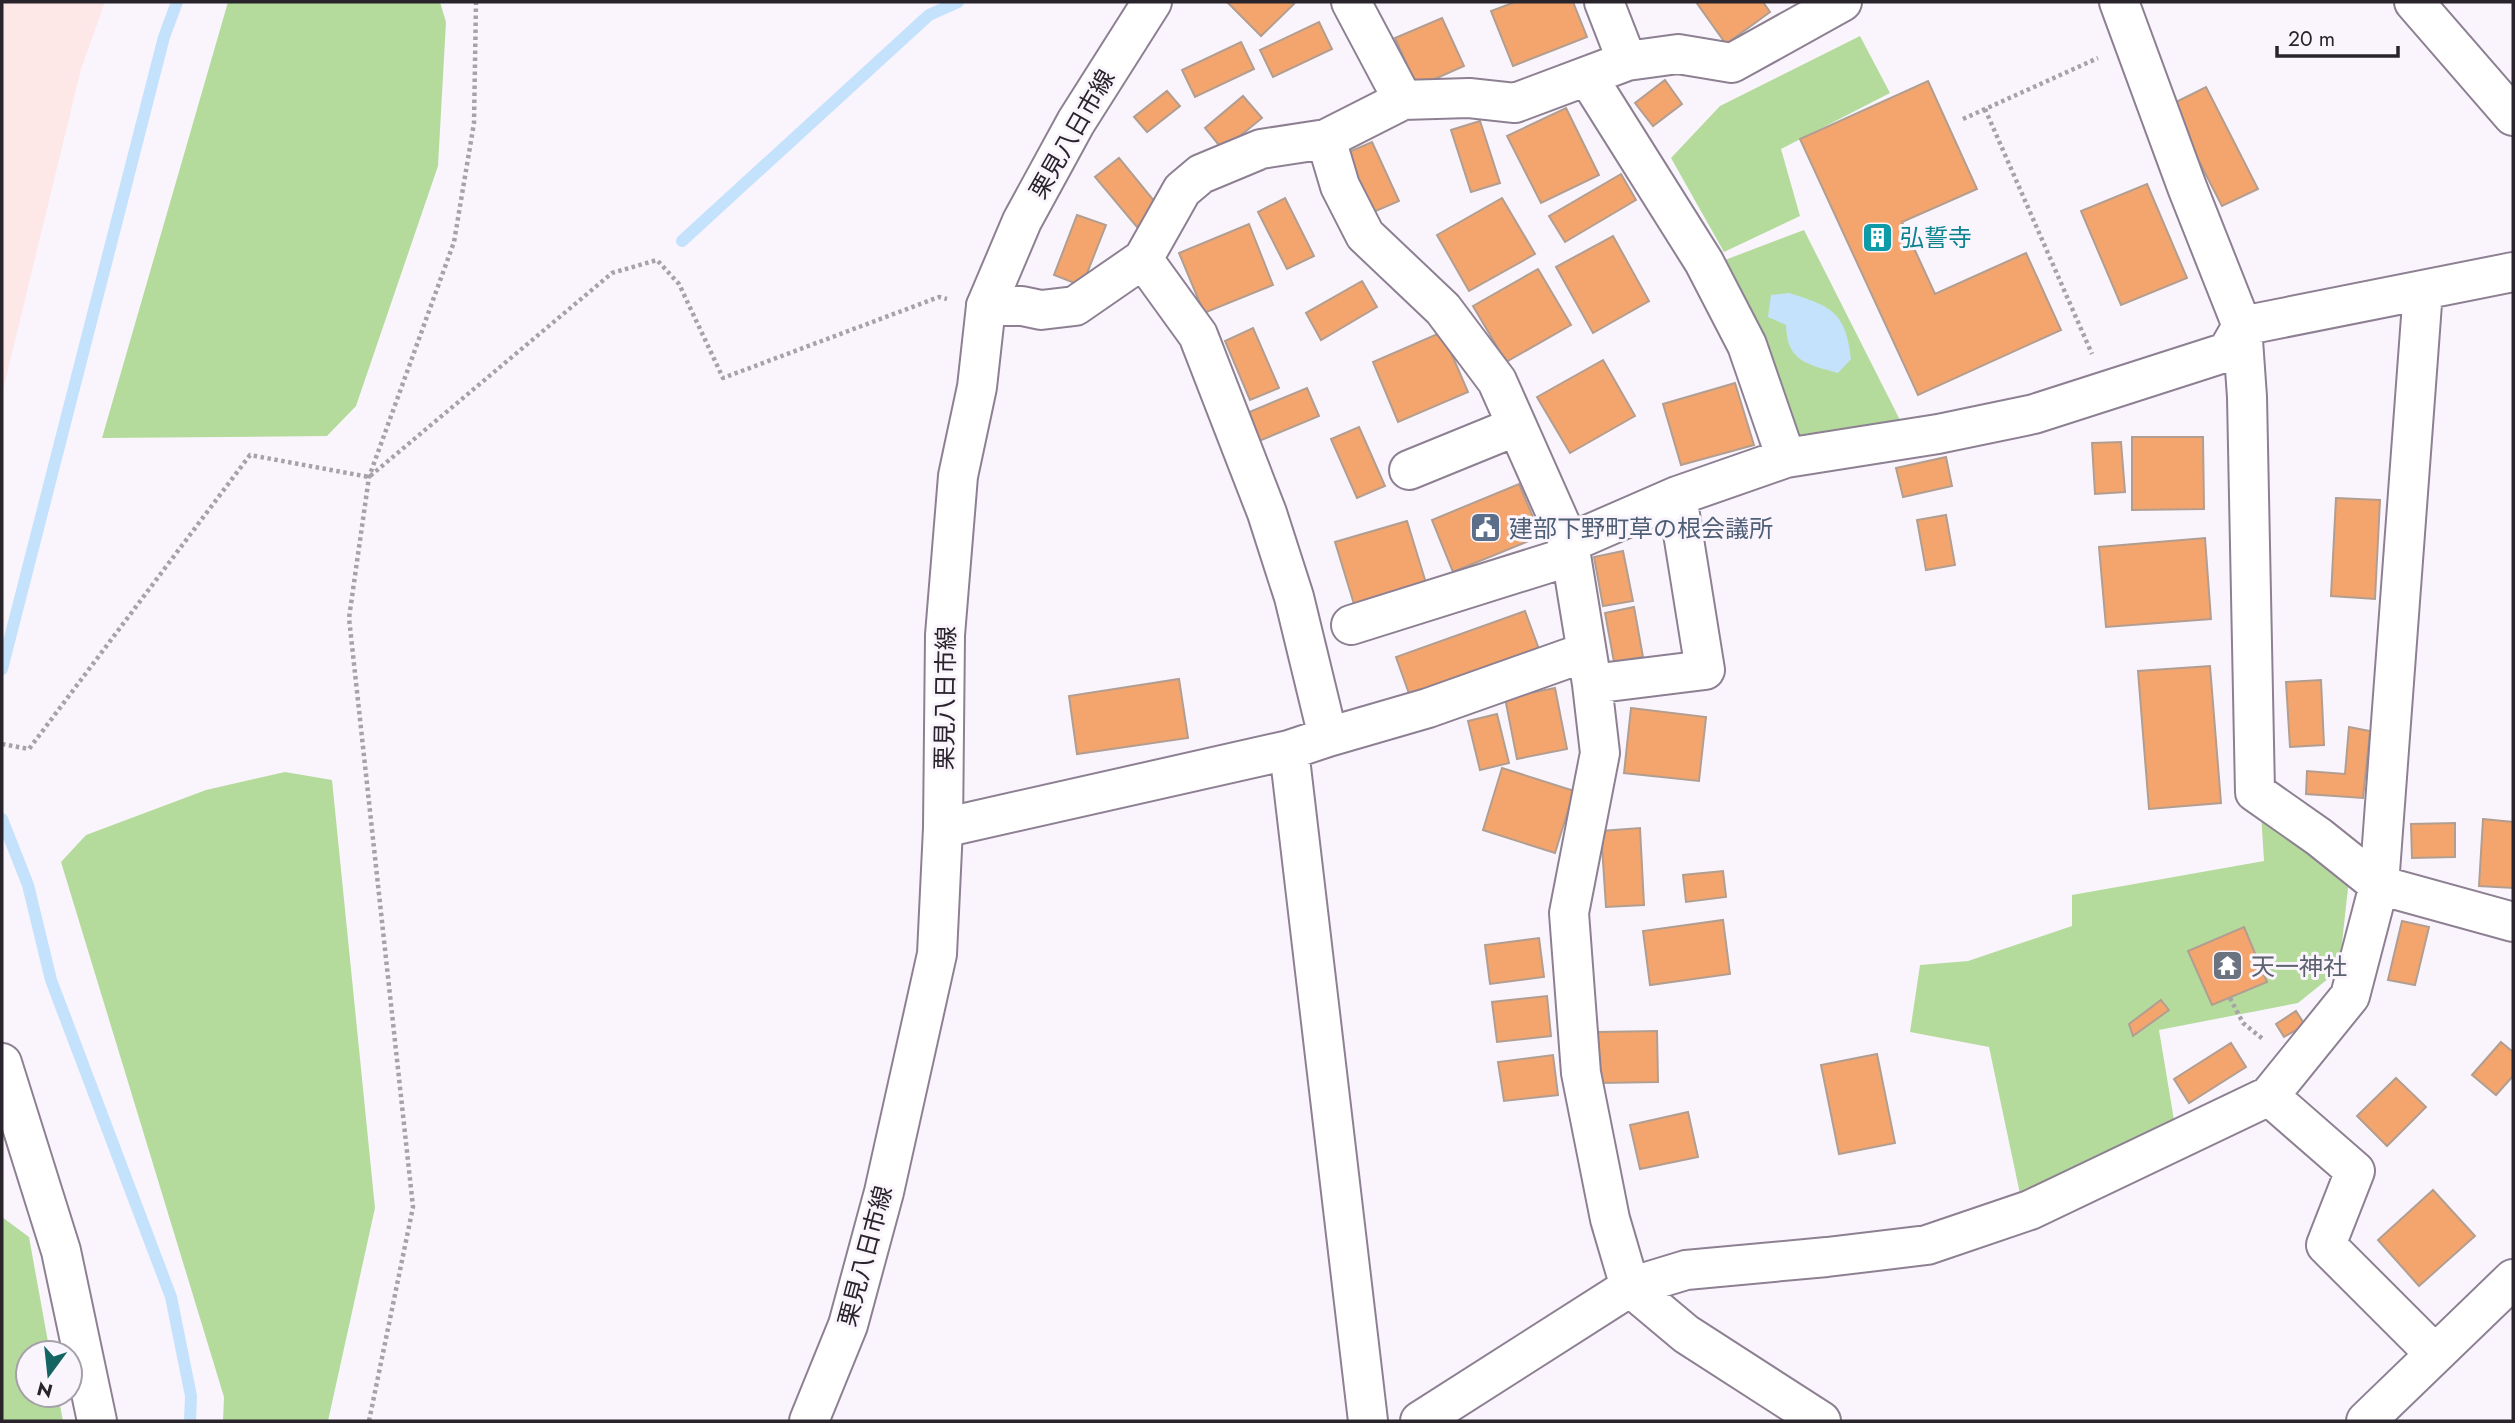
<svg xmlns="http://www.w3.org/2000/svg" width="2515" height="1423" font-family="Jost,'Noto Sans JP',sans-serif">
	<rect width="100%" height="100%" fill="#faf5fd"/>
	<!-- industrial -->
	<path fill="#fde7e7" d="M2 2H105L81 69 2 394Z"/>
	<!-- green -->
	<path fill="#b5db9c" d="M228 2H440L446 22 438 166 356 406 327 436 102 438Z
		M1860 36 1890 93 1781 149 1800 216 1724 252 1671 158 1720 106Z
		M1804 230 1900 420 1796 446 1717 263Z
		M285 772 332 780 375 1208 328 1421H223L224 1397 61 862 86 835 206 790Z
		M2261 814 2349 879 2339 970 2298 1003 2159 1030 2174 1120 2020 1194 1989 1047 1910 1032 1920 965 1968 961 2072 926V895L2264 861Z
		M2 1217 29 1237 50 1353H28V1395H58L63 1421H2Z"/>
	<!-- water -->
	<path fill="#c5e2fc" d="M1789 293C1831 306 1846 312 1851 359L1838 373C1807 364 1787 362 1786 325L1768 317 1771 295Z"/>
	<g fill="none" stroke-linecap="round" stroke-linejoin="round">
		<!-- stream -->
		<path stroke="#c5e2fc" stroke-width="12" d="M682 241 929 15 958 2
			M2 669 164 37 177 2
			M2 819 28 885 51 980 171 1297 191 1396 190 1421"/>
	</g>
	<!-- building -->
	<path fill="#f4a56d" stroke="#b29e91" stroke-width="2" d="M1227 2H1291L1294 4 1261 36Z
		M1515 2H1573L1587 37 1513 66 1491 11Z
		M1696 2H1763L1770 12 1726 44Z
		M1442 18 1464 66 1417 87 1395 38Z
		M1319 22 1332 49 1273 77 1260 50Z
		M1241 42 1254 69 1195 97 1182 70Z
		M1665 80 1682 104 1653 126 1635 103Z
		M1928 81 1977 189 1902 222 1935 294 2026 253 2061 330 1918 395 1800 139Z
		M2206 87 2258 189 2222 206 2170 105Z
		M1167 91 1180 106 1147 132 1134 117Z
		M1243 96 1262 118 1223 150 1205 128Z
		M1566 108 1599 175 1541 203 1507 136Z
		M1480 121 1500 183 1471 192 1451 130Z
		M1372 142 1399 201 1371 213 1344 154Z
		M1119 158 1160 208 1137 227 1095 177Z
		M1621 174 1636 200 1565 242 1549 216Z
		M2147 184 2187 278 2121 305 2081 211Z
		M1285 198 1314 256 1287 269 1258 212Z
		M1502 198 1535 254 1469 291 1437 235Z
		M1077 215 1106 225 1082 286 1054 275Z
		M1249 224 1273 285 1204 313 1179 253Z
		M1613 236 1649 301 1593 333 1556 267Z
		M1538 269 1571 325 1506 362 1473 306Z
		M1362 281 1377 307 1321 340 1306 313Z
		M1253 328 1279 388 1250 400 1225 341Z
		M1442 332 1468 392 1398 422 1373 362Z
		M1603 360 1635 416 1570 453 1537 397Z
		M1735 383 1754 445 1681 465 1663 404Z
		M1307 388 1319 416 1259 441 1247 413Z
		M1359 427 1385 486 1357 498 1331 439Z
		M2132 437H2203L2204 509 2132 510Z
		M2121 442 2125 492 2095 494 2092 443Z
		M1946 457 1952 486 1903 497 1896 468Z
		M1519 484 1541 536 1453 572 1432 520Z
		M2336 498 2380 500 2375 599 2331 596Z
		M1946 515 1955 565 1926 570 1917 520Z
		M1407 521 1426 583 1354 604 1335 542Z
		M2205 538 2211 619 2106 627 2099 547Z
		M1623 551 1633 601 1603 606 1594 557Z
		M1634 607 1643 657 1614 662 1605 613Z
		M1525 611 1540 652 1411 699 1396 657Z
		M2210 666 2221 803 2149 809 2138 671Z
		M1179 679 1188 738 1077 754 1069 696Z
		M2321 680 2324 745 2290 747 2286 682Z
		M1555 688 1567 749 1517 759 1505 698Z
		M1631 708 1706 717 1699 781 1624 773Z
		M1497 714 1509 763 1480 770 1468 721Z
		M2349 727 2370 731 2363 798 2306 794 2307 771 2345 774Z
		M1502 768 1574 791 1555 853 1483 830Z
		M2483 819 2513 822V888L2479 886Z
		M2455 823V857L2412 858 2411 824Z
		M1640 828 1644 905 1606 907 1601 831Z
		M1723 871 1726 897 1686 902 1683 875Z
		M1723 920 1730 974 1650 985 1643 931Z
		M2402 921 2429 927 2415 985 2388 980Z
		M2244 927 2267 982 2212 1005 2188 951Z
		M1539 938 1544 977 1490 984 1485 945Z
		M1547 996 1551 1036 1497 1042 1492 1002Z
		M2161 1000 2169 1010 2133 1036 2129 1024Z
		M2296 1011 2305 1025 2284 1037 2276 1024Z
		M1657 1031 1658 1082 1599 1083 1598 1032Z
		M2501 1042 2513 1052V1076L2496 1095 2472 1075Z
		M2231 1043 2246 1067 2189 1103 2174 1079Z
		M1877 1054 1895 1143 1839 1154 1821 1065Z
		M1553 1055 1558 1095 1504 1101 1498 1062Z
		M2396 1078 2426 1107 2387 1146 2357 1116Z
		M1688 1112 1698 1157 1640 1169 1630 1125Z
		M2433 1190 2475 1236 2419 1286 2378 1240Z"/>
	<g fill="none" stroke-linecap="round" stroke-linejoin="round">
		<defs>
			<path id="street" d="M1351 2 1403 100 1469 98 1515 103 1627 61 1678 54 1732 63 1842 2
				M1604 2 1627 61
				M2414 2 2513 116
				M1587 76 1704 262 1747 345 1786 458
				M1403 100 1326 139 1340 186 1365 235 1443 309 1497 381 1569 543 1592 684 1600 753 1569 913 1581 1073 1610 1219 1630 1287 1686 1334 1821 1421
				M2423 290 2379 885 2513 922
				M986 306H1022L1041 310 1075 306 1143 259 1182 190 1201 174 1261 149 1326 139
				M1409 470 1517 426
				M1569 543 1677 496 1786 458 1938 434 2034 414 2227 352 2242 326 2513 272
				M1351 625 1571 556
				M1592 684 1705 670 1677 496
				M1328 737 1428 708 1586 652
				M1289 750 1368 1421
				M943 828 1289 750 1328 737 1294 597 1267 513 1198 335 1143 259
				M2 1063 61 1251 97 1421
				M2269 1096 2355 1171 2326 1245 2435 1354
				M1420 1421 1630 1287 1686 1270 1827 1257 1927 1245 2030 1210 2269 1096 2350 996 2379 885 2319 837 2255 792 2247 397 2242 326 2187 187 2119 2
				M2366 1421 2513 1279"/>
			<path id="primary" d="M809 1421 848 1325 884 1192 937 954 943 828 945 635 958 476 977 387 986 306 1022 221 1076 122 1152 2"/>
		</defs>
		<!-- street casing -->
		<use href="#street" stroke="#8d8092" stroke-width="42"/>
		<!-- primary casing -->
		<use href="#primary" stroke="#8d8092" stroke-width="42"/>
		<!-- path -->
		<path stroke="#a7a2a9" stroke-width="4.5" stroke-dasharray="3.5 3.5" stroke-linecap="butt" d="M1985 109 2092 354
			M1963 119 2098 58
			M2 744 29 749 250 455 369 477 612 273 657 260 679 284 723 378 939 297 947 299
			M2230 998 2243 1023 2264 1040
			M369 1421 413 1207 349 618 369 477 454 242 474 123 476 2"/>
		<!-- street -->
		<use href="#street" stroke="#fff" stroke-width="38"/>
		<!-- primary -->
		<use href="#primary" stroke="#fff" stroke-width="38"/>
	</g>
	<!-- icons -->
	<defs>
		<symbol id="building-square" viewBox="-11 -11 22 22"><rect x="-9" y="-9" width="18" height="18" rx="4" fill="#0f9aa8" stroke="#faf5fd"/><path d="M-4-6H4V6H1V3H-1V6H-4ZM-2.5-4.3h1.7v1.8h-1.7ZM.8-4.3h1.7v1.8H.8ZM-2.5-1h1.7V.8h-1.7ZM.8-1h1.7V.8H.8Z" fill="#fff"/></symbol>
		<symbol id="civic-square" viewBox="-11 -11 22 22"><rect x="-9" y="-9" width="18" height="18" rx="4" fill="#5c6f8a" stroke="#faf5fd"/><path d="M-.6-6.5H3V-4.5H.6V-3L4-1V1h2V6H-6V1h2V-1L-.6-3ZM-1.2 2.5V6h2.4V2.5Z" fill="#fff"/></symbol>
		<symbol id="temple-square" viewBox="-11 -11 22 22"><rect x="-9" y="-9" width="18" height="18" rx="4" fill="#6b7280" stroke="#faf5fd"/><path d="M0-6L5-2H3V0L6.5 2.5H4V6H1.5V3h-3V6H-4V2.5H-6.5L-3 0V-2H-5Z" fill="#fff"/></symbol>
	</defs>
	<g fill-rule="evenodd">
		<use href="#building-square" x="1860" y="220" width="35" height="35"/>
		<use href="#civic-square" x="1468" y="510" width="35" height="35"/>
		<use href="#temple-square" x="2210" y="948" width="35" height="35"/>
	</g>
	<g text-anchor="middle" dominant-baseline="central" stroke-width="6" stroke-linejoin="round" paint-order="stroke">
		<!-- street labels -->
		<g font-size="24" fill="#29242b" stroke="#faf5fd">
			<text transform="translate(1072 134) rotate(-60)">栗見八日市線</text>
			<text transform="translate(945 698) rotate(-89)">栗見八日市線</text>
			<text transform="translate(865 1256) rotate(-75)">栗見八日市線</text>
		</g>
		<!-- culture labels -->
		<g font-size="24" fill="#0d838f" stroke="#faf5fd" text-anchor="start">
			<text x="1900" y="237">弘誓寺</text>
		</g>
		<!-- service labels -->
		<g font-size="24" fill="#4e5e75" stroke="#faf5fd" text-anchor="start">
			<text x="1509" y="528">建部下野町草の根会議所</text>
		</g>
		<!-- worship labels -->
		<g font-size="24" fill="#5b616d" stroke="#faf5fd" text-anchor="start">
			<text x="2251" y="966">天一神社</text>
		</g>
	</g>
	<!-- border -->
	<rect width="2515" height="1423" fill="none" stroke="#29242b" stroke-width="7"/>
	<!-- north arrow -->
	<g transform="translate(49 1374) rotate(195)"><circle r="33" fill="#faf5fd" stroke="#a6a1a9" stroke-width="2"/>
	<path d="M0-5L12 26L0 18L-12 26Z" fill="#156464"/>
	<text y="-10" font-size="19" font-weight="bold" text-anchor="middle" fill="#29242b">N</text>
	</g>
	<!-- scale -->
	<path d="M2277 46v10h121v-10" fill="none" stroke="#29242b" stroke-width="3.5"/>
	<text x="2288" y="46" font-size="21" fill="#29242b" stroke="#faf5fd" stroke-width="5" paint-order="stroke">20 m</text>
</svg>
